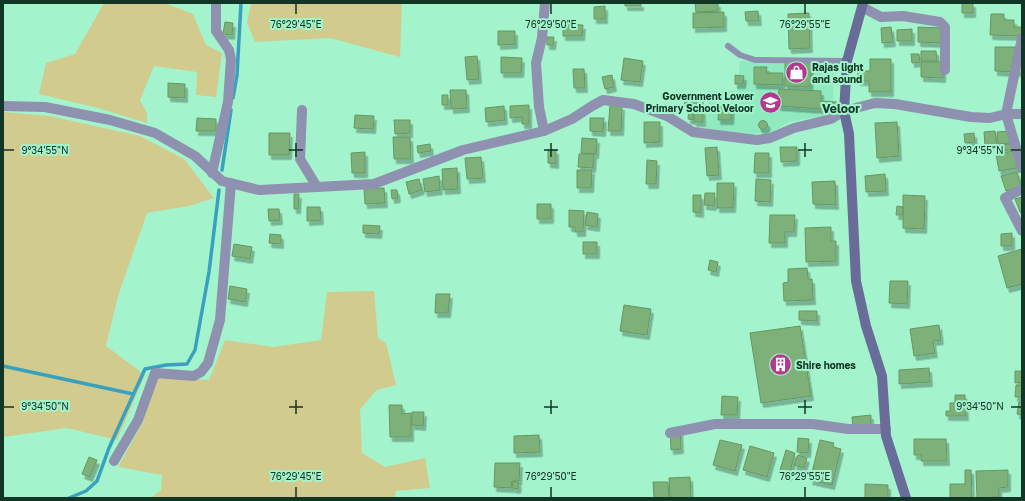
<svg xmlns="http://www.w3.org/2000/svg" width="1025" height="501" font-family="'Golos Text',sans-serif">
	<defs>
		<filter id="shadow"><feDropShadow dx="2.5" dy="4.5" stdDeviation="0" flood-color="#0004"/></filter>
	</defs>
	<rect width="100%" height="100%" fill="#a3f4cc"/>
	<!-- built -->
	<path fill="#90eabf" d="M740 61 834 66 833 114 789 122 772 132 752 134 706 129 708 91H737Z"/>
	<!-- green -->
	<path fill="#d2cb8e" d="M104 3H165L193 14 206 45 222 53 216 97 196 95 197 72 154 66 140 100 147 113V123L98 108 39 94 46 63 75 54Z
		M251 3H402L400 57 330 38 255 42 247 23Z
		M3 112 50 116 140 136 184 159 214 198 189 206 147 213 118 296 106 346 145 375 117 440 67 428 3 437Z
		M374 291 378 338 386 343 396 385 377 390 360 409 362 453 385 467 425 458 430 488 396 491 395 498H151L161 490 162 475 118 467 143 422 157 378 209 380 225 340 273 347 321 340 327 292Z"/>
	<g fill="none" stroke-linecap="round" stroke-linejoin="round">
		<!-- stream -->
		<path stroke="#39a0bf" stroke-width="3.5" d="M233 98 237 75 241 3
			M222 170 231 110
			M3 366 133 394
			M69 498 86 491 97 481 109 448 145 369 166 365 187 364 195 350 209 272 219 190"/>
	</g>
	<!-- building -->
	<path fill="#7eb179" stroke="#669761" filter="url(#shadow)" d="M625 3H641V6H625Z
		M695 3H718V11L696 12Z
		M962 3H973V13H962Z
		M605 6V19H594V7Z
		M758 11 759 21H746L745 12Z
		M724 12V27L693 28V13Z
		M809 13 810 48 789 49 788 14Z
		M991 14H1004V20H1014V27H1022V36L990 35Z
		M225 22 233 23 232 35 223 34Z
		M563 24 583 25 582 36H563Z
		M891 27 893 42 882 43 881 28Z
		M918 27 943 28 942 43 918 42Z
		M912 29V41H897V30Z
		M498 31H515V44L498 45Z
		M547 37H554L553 45H547Z
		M995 47H1015V58L1019 72 995 71Z
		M921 51H936L937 61H921Z
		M911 54H919L920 62 912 63Z
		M477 56 479 79 467 80 465 57Z
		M501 57 522 58 521 73H501Z
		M624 58 643 61 640 82 621 80Z
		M870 59H891V92H869V81H858V71H870Z
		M785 62 811 63 810 87 785 86Z
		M921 62H943V78L921 77Z
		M754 67H767L766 73H783L782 85 754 84Z
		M573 69H584L585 88H574Z
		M612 75 614 87 605 89 602 77Z
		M735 75 744 76 743 84H735Z
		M168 83 185 84V98L168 97Z
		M779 89 821 91V101L837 102 836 110 778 106Z
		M450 90H466L467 108 451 109Z
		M442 95H448V105H442Z
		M685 100 703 101V109H693V120L688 119 689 108H684Z
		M529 105V124H522V117L510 118V106Z
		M610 105 622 106 621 131H608Z
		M504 106 505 120 486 122 485 108Z
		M719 106H732L731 120H718Z
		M694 110H703V122H694Z
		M355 115 374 116 373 129 354 128Z
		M197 118 216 119V131H196Z
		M590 118H604L603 132 590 131Z
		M394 120H410V133L395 134Z
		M758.5 125a4.5 4.5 0 1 1 9 0a4.5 4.5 0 1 1-9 0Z
		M644 122H660V142L644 143Z
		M897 122 899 156 877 158 875 123Z
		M995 131 997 145 985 146 984 132Z
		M1009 131 1010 143 998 144 997 132Z
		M269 133H290L289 155H269Z
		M974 133 975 142 965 143 964 134Z
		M393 137H410L411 159H394Z
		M582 138 597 139 596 154 581 153Z
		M1013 143 1015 148 1001 152 999 146Z
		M430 144 431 151 418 153 417 146Z
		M717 147 719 175 707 176 705 148Z
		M780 147H797V161L781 162Z
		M548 150H556V164L548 163Z
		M1014 151 1017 168 999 171 996 154Z
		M365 152V173H352L351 153Z
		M755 153H769V173H754Z
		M579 154H594L593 168 578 167Z
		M481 157 483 178 467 179 465 158Z
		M647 160 657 161 656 184H646Z
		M457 168 458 189 443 190 442 169Z
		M577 170H592L591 188H577Z
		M1017 172 1021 186 1006 191 1001 176Z
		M885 174 886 191 866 192 865 176Z
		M439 176 440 190 425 192 423 179Z
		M419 179 422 190 409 194 406 182Z
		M756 179 771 180 770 202 755 201Z
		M835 181 836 205 813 204 812 182Z
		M717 183H734L733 208H717Z
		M384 188 385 203 365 204 364 189Z
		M391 190H397L398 198 392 199Z
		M705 193H715L714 206 704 205Z
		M294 194H299L298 209H294Z
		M693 195H701V213L693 212Z
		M903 195 925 196 924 229 903 228Z
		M1022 197V212H1020L1015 199Z
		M537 204H551V219H537Z
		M897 206 903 207V215H896Z
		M307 207H320L321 220 307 221Z
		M268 209H279L280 220 269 221Z
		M569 210 584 211 583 232H575V227H569Z
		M587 212 598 214 597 227 585 225Z
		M770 215H795L794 232H785V243H769Z
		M363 225 380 226 379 234 363 233Z
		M831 227V241H836V261L806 262 805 228Z
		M1012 233V246H1001V234Z
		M270 234 281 235V244L269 243Z
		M583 242H597V254H583Z
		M234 244 252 247 250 259 232 256Z
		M1022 249V284L1007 288 998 256Z
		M710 260 718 262 716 272 708 270Z
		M807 268 808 279H812L813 300 784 301 783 283 788 282V269Z
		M890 281H908L907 304 889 303Z
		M230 286 247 289 245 302 228 299Z
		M436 294H450L448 313H435Z
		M624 305 651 309 647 335 620 331Z
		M799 311H817V321L799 320Z
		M939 325 941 340 933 341 935 353 914 356 910 329Z
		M800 326 811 396 761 403 750 333Z
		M929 368 930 382 899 384V370Z
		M1015 371H1022V382L1015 383Z
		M1016 385H1022V397H1015Z
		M955 395H965L966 416H946V411H950V403H955Z
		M722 396 738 397 737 415H721Z
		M1019 402H1022L1021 415 1017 414Z
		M389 405H402V414L411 413V437H390Z
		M412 412H424L423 426 412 425Z
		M871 415V427L853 428 852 417Z
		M680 429 681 449 671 450 670 430Z
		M539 435 540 452 514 453V436Z
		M798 438 809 439 808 453 797 452Z
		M914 439H946L947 461H921V455H914Z
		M720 440 742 445 735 471 713 465Z
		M820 440 834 443 833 447 841 449 832 485 810 480Z
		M750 446 774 453 767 477 743 470Z
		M786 450 795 453 789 476 779 473Z
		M798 455 807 458 804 468 794 465Z
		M89 457 97 460 90 477 82 474Z
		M495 463H520L519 481H512L511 488 494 487Z
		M965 470H971L972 498H950V484H965Z
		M1008 470V487L999 488V497L977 498 976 471Z
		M690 477 691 498H670L669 478Z
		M513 481 519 483 518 489 512 488Z
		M653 482H668L669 498H654Z
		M865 484 888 485V498H865Z"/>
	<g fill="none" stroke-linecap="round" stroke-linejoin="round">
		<!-- lane -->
		<path stroke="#8f91b0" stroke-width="6" d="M728 46 740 55 755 60 847 61"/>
		<!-- street -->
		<path stroke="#8f91b0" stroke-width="10" d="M862 7 881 17 903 16 940 22 945 27V70
			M1022 38 1006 114 1022 168
			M3 106 45 107 110 120 155 133 195 156 222 181 259 190 374 184 463 150 544 131 572 119 592 106 603 100 634 104 667 116 693 132 757 140 770 138 794 128 831 119 844 111 875 103 895 104 971 117 990 118 1006 114H1022
			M302 110 300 159 317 187
			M544 131 539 107 536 63 542 38 545 3
			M212 173 228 102 231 59 229 50 216 31V3
			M1022 189 1005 198 1022 231
			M670 433 715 424H813L848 429H886
			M114 461 138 420 155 373 194 376 201 372 208 363 220 320 231 183"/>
		<!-- secondary -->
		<path stroke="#696b98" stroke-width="10" d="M863 3 847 61 844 111 849 134 856 281 866 326 882 376 886 436 906 498"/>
	</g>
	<!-- ticks -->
	<path fill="none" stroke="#133526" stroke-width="1.5" d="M296 4V14M551 4V14M805 4V14M296 143V157M551 143V157M805 143V157M4 150H14M289 150H303M544 150H558M798 150H812M1011 150H1021M296 400V414M551 400V414M805 400V414M4 407H14M289 407H303M544 407H558M798 407H812M1011 407H1021M296 487V497M551 487V497M805 487V497"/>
	<!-- icons -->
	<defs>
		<symbol id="shop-disc" viewBox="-11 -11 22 22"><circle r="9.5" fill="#b2398d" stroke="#a3f4cc"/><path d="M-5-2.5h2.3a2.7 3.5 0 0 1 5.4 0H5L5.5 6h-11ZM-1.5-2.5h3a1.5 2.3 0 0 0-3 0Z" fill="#fff"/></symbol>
		<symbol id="school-disc" viewBox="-11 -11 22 22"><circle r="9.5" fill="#b2398d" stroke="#a3f4cc"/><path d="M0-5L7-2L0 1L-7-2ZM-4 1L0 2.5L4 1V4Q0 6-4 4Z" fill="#fff"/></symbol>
		<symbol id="building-disc" viewBox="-11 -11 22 22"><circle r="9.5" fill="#b2398d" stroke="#a3f4cc"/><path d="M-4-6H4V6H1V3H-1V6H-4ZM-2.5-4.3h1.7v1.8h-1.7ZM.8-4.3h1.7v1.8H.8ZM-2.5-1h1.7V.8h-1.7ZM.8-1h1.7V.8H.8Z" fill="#fff"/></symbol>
	</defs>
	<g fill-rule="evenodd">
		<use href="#shop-disc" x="784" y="60" width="25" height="25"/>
		<use href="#school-disc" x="758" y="90" width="25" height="25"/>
		<use href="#building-disc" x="768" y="352" width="25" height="25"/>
	</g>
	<g text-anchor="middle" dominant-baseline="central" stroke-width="4" stroke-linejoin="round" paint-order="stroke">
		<!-- poi labels -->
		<g font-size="10" font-weight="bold" fill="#133526" stroke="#a3f4cc" text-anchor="start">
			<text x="812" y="67">Rajas light<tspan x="812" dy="12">and sound</tspan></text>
			<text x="754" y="96" text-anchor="end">Government Lower<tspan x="754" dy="12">Primary School Veloor</tspan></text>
			<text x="796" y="365">Shire homes</text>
		</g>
		<!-- quarter labels -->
		<g font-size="12" font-weight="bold" fill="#113c2a" stroke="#a3f4cc">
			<text x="841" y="108">Veloor</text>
		</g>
	</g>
	<g font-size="10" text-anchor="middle" fill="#133526" stroke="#a3f4cc" stroke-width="4" stroke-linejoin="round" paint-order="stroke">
		<text x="296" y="28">76°29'45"E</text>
		<text x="551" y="28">76°29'50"E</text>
		<text x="805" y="28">76°29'55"E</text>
		<text x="45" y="154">9°34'55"N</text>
		<text x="980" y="154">9°34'55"N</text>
		<text x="45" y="410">9°34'50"N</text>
		<text x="980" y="410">9°34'50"N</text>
		<text x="296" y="480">76°29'45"E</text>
		<text x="551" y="480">76°29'50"E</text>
		<text x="805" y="480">76°29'55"E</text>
	</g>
	<!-- border -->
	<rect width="1025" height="501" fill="none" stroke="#133526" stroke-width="8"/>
</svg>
